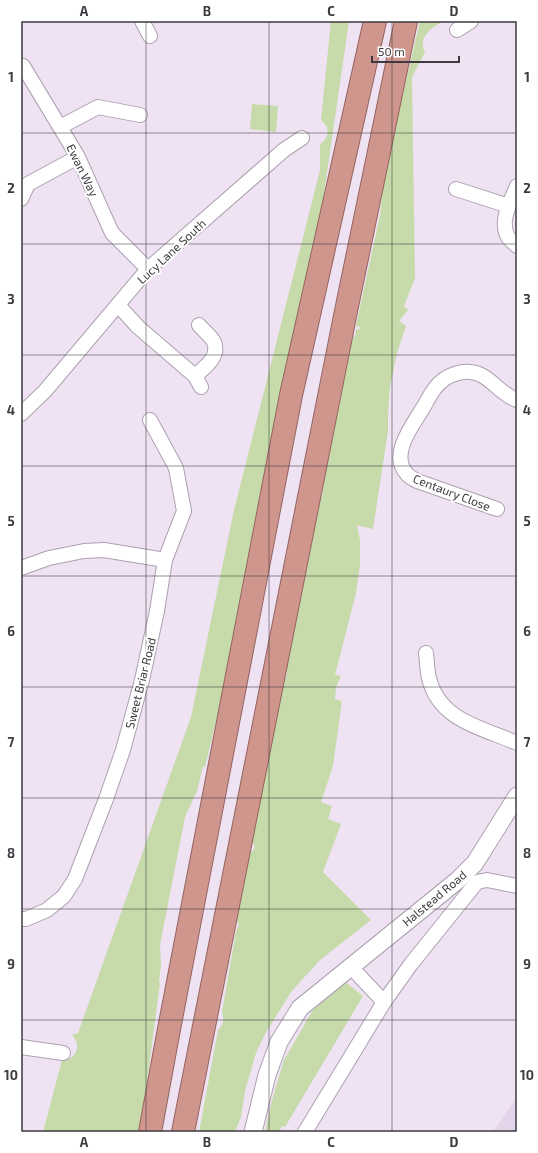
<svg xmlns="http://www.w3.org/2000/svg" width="538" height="1153" font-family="'Exo 2',sans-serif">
	<rect width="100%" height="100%" fill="#efe2f3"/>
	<!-- built -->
	<path fill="#e4d4e9" d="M517 1097V1132H493Z"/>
	<!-- green -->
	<path fill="#c6dba9" d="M331 21H349L321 214 245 599 205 767 203 766 197 791 185 817 160 945 161 964 159 982 160 983 143 1112 139 1132H43L62 1060C77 1060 82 1045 72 1035L78 1033 191 717 234 510 320 170V144C330 137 330 127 321 120Z
		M420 21H444C432 27 417 37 425 52L412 77 415 278 404 306 408 310 399 321 406 326 397 353 390 387 388 414V431L373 529 357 525 360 540V565L356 593 335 675 341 676 336 687 335 699 342 701 333 766 321 802 332 806 328 819 341 824 323 872 371 920 320 960 291 992 265 1034 256 1053 245 1091 241 1117 235 1132H199L218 1030C224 1024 224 1020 222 1012L236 931 239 925 237 921 250 853 255 848 252 841 283 680 286 678 287 673 285 669 319 498 322 495 323 492 321 488 350 339 355 336 356 329 359 330 360 327 356 326 380 215 384 176Z
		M252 104 278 106 276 132 250 129Z
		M343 980 363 996 285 1127 282 1126 279 1132H265L272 1100 284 1060 314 1008Z"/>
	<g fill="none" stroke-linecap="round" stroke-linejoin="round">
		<defs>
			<path id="minor" d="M142 21 150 36
				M457 30 471 21
				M23 66 78 157 112 233 148 269
				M60 127 98 107 140 115
				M517 186C511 201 499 221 508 237 510 240 514 243 517 246
				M456 189 509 206
				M21 199 28 184 78 157
				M118 305 138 327 195 376C205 367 220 357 214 342 211 336 203 330 199 325
				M195 376 201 387
				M21 414 45 391 148 269 284 150 302 138
				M497 509 417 481C414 479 409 477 407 474 389 455 412 426 423 408 428 400 433 387 442 381 448 375 462 371 470 372 489 373 500 395 517 400
				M21 568 49 558 84 551 104 550 165 560
				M426 653C427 661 427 670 429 678 439 721 483 728 517 743
				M21 919H26L47 910 64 896 75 879 106 799 123 750 142 680 157 611 165 560 184 511 176 468 150 420
				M350 966 384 1002
				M21 1047 63 1053
				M305 1132 384 1002 411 964 477 882 487 880 517 886"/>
			<path id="tertiary" d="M253 1132 267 1075 279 1042 300 1008 458 880 475 863 517 796"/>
			<path id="trunk" d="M150 1132 169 1029 291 395 375 21
				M183 1132 346 311 406 21"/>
		</defs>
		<!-- minor casing -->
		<use href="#minor" stroke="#aca1b0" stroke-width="16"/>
		<!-- tertiary casing -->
		<use href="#tertiary" stroke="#aca1b0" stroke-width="19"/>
		<!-- trunk casing -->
		<use href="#trunk" stroke="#946460" stroke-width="24"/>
		<!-- minor -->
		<use href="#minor" stroke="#fff" stroke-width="14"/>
		<!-- tertiary -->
		<use href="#tertiary" stroke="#fff" stroke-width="17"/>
		<!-- trunk -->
		<use href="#trunk" stroke="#cf968e" stroke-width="22"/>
	</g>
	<!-- grid -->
	<path fill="none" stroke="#3e3a40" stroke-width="1" stroke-opacity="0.55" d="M146 21V1132M269 21V1132M392 21V1132M21 133H517M21 244H517M21 355H517M21 466H517M21 576H517M21 687H517M21 798H517M21 909H517M21 1020H517"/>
	<g text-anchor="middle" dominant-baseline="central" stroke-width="4" stroke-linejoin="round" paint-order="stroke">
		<!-- street labels -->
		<g font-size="12" fill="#3e3a40" stroke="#fff">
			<text transform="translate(83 170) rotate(64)">Ewan Way</text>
			<text transform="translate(171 251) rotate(-43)">Lucy Lane South</text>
			<text transform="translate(452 492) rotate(21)">Centaury Close</text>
			<text transform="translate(140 683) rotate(-76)">Sweet Briar Road</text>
			<text transform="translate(434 898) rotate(-40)">Halstead Road</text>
		</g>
	</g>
	<!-- border -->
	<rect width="538" height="1153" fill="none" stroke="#ffffff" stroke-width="44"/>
	<!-- scale -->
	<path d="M372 56v6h87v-6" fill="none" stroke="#3e3a40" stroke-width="2"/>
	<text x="378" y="56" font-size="12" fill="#3e3a40" stroke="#ffffff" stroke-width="3" paint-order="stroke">50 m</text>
	<rect x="22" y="22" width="494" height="1109" fill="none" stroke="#3e3a40" stroke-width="1.5"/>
	<g font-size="13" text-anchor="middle" font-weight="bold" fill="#3e3a40">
		<text x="84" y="16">A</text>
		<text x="207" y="16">B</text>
		<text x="331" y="16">C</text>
		<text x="454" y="16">D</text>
		<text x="11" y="82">1</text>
		<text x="527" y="82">1</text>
		<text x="11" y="193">2</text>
		<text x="527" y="193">2</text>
		<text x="11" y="304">3</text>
		<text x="527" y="304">3</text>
		<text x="11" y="415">4</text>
		<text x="527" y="415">4</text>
		<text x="11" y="526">5</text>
		<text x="527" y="526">5</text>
		<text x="11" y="636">6</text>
		<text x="527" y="636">6</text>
		<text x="11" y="747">7</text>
		<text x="527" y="747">7</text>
		<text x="11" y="858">8</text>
		<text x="527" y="858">8</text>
		<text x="11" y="969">9</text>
		<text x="527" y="969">9</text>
		<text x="11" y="1080">10</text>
		<text x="527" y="1080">10</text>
		<text x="84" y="1147">A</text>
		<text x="207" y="1147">B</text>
		<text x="331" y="1147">C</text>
		<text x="454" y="1147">D</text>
	</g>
</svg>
